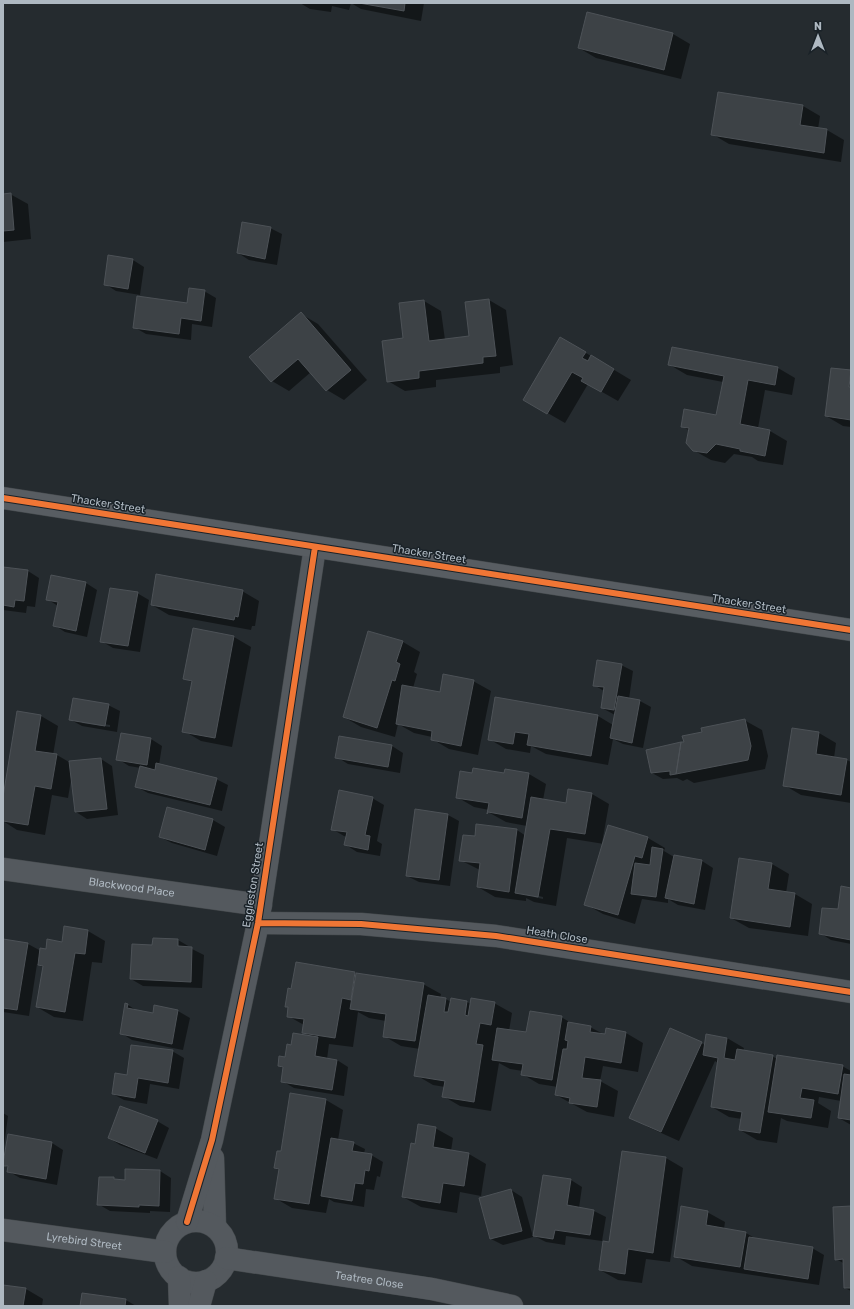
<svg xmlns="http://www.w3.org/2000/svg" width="854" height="1309" font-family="Rubik,sans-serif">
	<rect width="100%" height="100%" fill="#252b2f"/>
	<!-- shadow -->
	<path fill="#0007" fill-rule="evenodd" d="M300 3H424L421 21 361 9 351 3 349 10 332 6 331 12 310 9Z
		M673 34 690 44 681 79 596 58 579 48Z
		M719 93 803 106 820 116 818 129 827 130 844 140 841 162 729 144 712 134Z
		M10 194 28 204 31 239 3 242V195Z
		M270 228 282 234 277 265 249 260 238 253Z
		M133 260 144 267 140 295 116 291 105 284Z
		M204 291 216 298 212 327 192 324 191 340 146 334 134 327 188 304Z
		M489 300 506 310 513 365 500 367V373L436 380V387L405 391 388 381 404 339 424 301 441 311 445 340 470 337Z
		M301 314 318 324 367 380 344 400 327 390 311 372 289 391 272 381Z
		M561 338 631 380 618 401 588 384 565 423 525 400Z
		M673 349 778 368 795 378 792 395 765 390 758 428 770 431 787 441 783 465 758 461 752 457 734 454 725 463 711 460 693 450 690 431 682 426 717 416 723 382 687 375 670 365Z
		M851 371V427L843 426 826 416Z
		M3 568 28 571 39 578 35 607 27 606 26 613 3 610Z
		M52 576 86 583 97 590 87 637 65 632 54 625 58 606 47 599Z
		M242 591 259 601 255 626H252L251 630 169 615 152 605Z
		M137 593 149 600 140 652 113 648 101 641Z
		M194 629 234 637 251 647 232 747 201 741 184 731 193 683 184 678Z
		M403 642 420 652 414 672 417 674 413 688 440 693 473 681 491 691 478 755 449 749 432 739V737L414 733 398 724 395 737 361 727 344 717Z
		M621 665 633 671 629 699 640 701 651 707 643 748 623 744 613 739 608 765 546 754 531 746 530 753 506 749 489 739 496 698 598 716 613 725 615 715 602 708 604 691 594 685Z
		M108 705 120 711 117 732 82 726 71 720ZM82 721 110 725V727L82 723Z
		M41 716 58 726 53 755H57L69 762 101 759 112 766 118 815 87 819 76 812 71 780 68 798 52 795 45 835 17 830 3 821V803Z
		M744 720 762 730 768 756 765 769 694 783 687 779 683 781 677 778 663 779 652 773 685 743 703 732Z
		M793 729 819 733 836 743 834 758 847 760 851 762V803L801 795 784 785Z
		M122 735 151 739 162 746 159 765 216 779 228 785 222 811 148 793 137 787 141 768 129 766 118 759Z
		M392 746 403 753 400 773 348 764 337 757Z
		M473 774H529L546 784 543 800 567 804 592 794 609 804 602 843 648 838 665 848 664 851 674 857 702 861 713 868 705 910 678 905 668 899V903L642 899 635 924 603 914 585 904 604 844 567 838 556 906 534 902 526 898V901L495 897 478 887 480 870 460 860 476 838 517 830 526 836 527 826 506 822 488 812 489 810 474 807 457 797ZM534 895 543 897V899L534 897Z
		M372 798 384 805 377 841 382 844 380 856 357 852 346 845 347 837 344 836 332 829Z
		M168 808 213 820 225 827 217 856 172 843 160 837Z
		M448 815 459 821 450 886 419 882 407 876Z
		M772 864 789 874 786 893 795 894 812 904 808 936 749 928 731 918Z
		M851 889V944L831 940 820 933 839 910Z
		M65 928 88 931 105 941 102 963 92 962 83 1021 54 1017 37 1007 44 968 37 964 29 1016 3 1012V940L28 944 41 951 47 950 63 943Z
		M154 939 178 940 190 947V948L204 955 202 988 143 986 131 979 153 946Z
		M355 972 357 974 423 984 441 994 440 998 446 999 451 1002H467L471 1004 494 1003 512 1013 509 1031 527 1034 561 1017 573 1024 590 1027 605 1035 626 1033 643 1043 638 1072 603 1066 600 1081 618 1091 614 1117 587 1112 556 1095 558 1087 539 1084 522 1074 523 1071 510 1069 499 1063 491 1111 460 1106 443 1096 445 1087 433 1085 416 1075 420 1049 401 1046 384 1036 386 1021 369 1018 358 1012 353 1047 329 1044 327 1059 337 1060 348 1067 344 1096 294 1088 282 1081 284 1069 279 1066 286 1058 292 1046 310 1036 303 1032 304 1025 288 1016 289 1008 286 1006 292 990Z
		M128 1005 139 1012 154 1014 155 1006 178 1011 190 1018 183 1050 132 1040 121 1033Z
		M727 1038 744 1048 743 1051 772 1056 777 1059 842 1066 851 1071V1125L839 1118 841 1101 819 1097 818 1103 831 1111 828 1128 787 1121 781 1118 777 1143 757 1140 740 1130 742 1119 729 1117 712 1107 718 1063 715 1061 679 1141 648 1127 631 1117 701 1043 705 1045Z
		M172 1051 184 1058 179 1089 150 1084 147 1104 124 1100 113 1094 128 1076Z
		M291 1094 326 1100 343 1110 338 1140 353 1143 365 1149 364 1154 371 1155 383 1162 380 1177 377 1176 374 1190 366 1189 364 1207 334 1202 329 1199 326 1213 292 1208 275 1198 280 1171 275 1168 281 1153Z
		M3 1113 8 1116 3 1153Z
		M157 1121 169 1128 157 1159 120 1145 109 1138Z
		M435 1128 453 1138 451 1151 469 1154 486 1164 481 1196 460 1192 457 1213 421 1207 403 1197 416 1145Z
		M52 1143 63 1150 57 1185 20 1178 8 1171 9 1168 4 1165Z
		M623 1152 666 1158 683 1168 670 1262 646 1259 642 1283 618 1280 600 1270 610 1243Z
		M160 1171 171 1178 170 1212 150 1211V1213L110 1211 98 1204 113 1178 117 1180 126 1181Z
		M544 1176 571 1180 582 1187 579 1208 594 1211 606 1217 602 1241 566 1236 565 1245 546 1242 534 1236Z
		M511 1190 522 1197 533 1237 503 1245 491 1239 480 1198Z
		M851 1207V1291L845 1288V1264L836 1259Z
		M707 1212 725 1222 724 1229 746 1233 758 1240 812 1248 824 1255 819 1285 692 1266 675 1256Z
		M3 1286 26 1289 43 1299 42 1306H3Z
		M83 1294 126 1300 136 1306H81Z"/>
	<!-- building -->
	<path fill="#3d4246" stroke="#4d5257" d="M359 3H405L404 11Z
		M587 12 673 33 664 70 578 48Z
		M718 92 803 105 800 125 827 129 824 153 711 135Z
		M11 193 14 230 3 231V194Z
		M242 222 271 227 265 259 237 253Z
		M108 255 133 259 128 289 104 285Z
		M189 288 205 290 201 321 181 318 179 334 133 328 137 296 187 303Z
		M489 299 496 356 483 357V363L419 371V378L387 382 382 341 403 338 399 303 424 300 429 341 469 336 465 302Z
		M301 312 351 370 326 391 298 359 271 382 249 357Z
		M560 337 586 352 582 358 588 361 591 355 614 369 601 392 581 381 583 378 572 372 547 414 523 400Z
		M672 347 778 367 775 385 748 380 740 424 770 430 765 456 740 451V449L716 444 707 453 693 451 686 443 689 428 681 427 684 409 716 415 724 376 668 365Z
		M831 368 851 370 849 387H851V420L825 416Z
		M3 567 28 570 24 601 15 600 14 607 3 605Z
		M156 574 243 590 238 617 235 616 234 620 151 605Z
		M51 575 86 582 76 631 53 626 58 602 46 600Z
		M110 588 138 592 128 646 100 642Z
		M193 628 234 636 215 738 182 732 192 681 183 679Z
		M368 631 403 641 396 662 400 664 395 681 392 680 377 728 343 717Z
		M597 660 622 664 614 710 601 708 604 687 593 686Z
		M443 674 474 680 461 746 431 740 432 731 396 724 402 685 440 692Z
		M618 696 640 700 632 743 610 738Z
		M495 697 598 715 591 756 527 745 529 734 515 732 513 744 488 740Z
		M73 698 109 704 105 726 69 720Z
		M17 711 41 715 35 751 57 754 51 789 35 786 28 825 3 821V797Z
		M745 719 751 746 748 760 676 774 681 742H684L682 736 702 732 701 728Z
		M792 728 819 732 816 754 847 759 841 795 783 786Z
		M121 733 151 738 147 765 116 760Z
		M339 736 392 745 388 767 335 758Z
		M681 742 676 774 670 775V771L651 773 646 750Z
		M101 758 107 809 75 812 69 761Z
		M156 763 217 778 210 805 135 787 140 766 155 770Z
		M473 768 504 773 505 769 529 773 522 818 488 812 487 814 489 803 456 798 460 771 472 773Z
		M568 789 592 793 585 834 550 829 538 897 515 893 531 797 566 803Z
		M339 790 373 797 365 835 370 836 368 850 344 845 347 832 331 830Z
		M167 807 213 819 205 850 159 837Z
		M415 809 448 814 439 880 406 876Z
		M476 824 517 829 509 892 477 887 480 863 459 861 463 835 475 836Z
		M608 825 648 837 642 858 635 856 618 915 584 905Z
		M652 847 663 849 656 897 631 894 635 863 650 865Z
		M674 855 702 860 694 904 665 898Z
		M739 858 772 863 768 889 795 893 790 927 730 918Z
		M841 886 851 888V940L819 934 822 908 838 909Z
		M64 926 88 930 85 954 75 953 65 1012 36 1007 43 966 38 965 40 948 46 949 47 939 62 942Z
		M153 938 178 939V946L192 947 191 982 130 979 132 944 152 945Z
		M3 939 28 943 17 1010 3 1008Z
		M296 962 355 972 351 1000 342 998 335 1038 302 1033 304 1019 287 1017 288 1007H285L288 988 291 989Z
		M356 973 424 983 415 1041 383 1037 386 1014 350 1009Z
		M428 995 446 998 444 1012H448L451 998 467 1001 465 1015 468 1016 471 998 495 1002 491 1025 480 1023 476 1044 483 1045 474 1102 442 1097 445 1081 414 1076Z
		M125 1003 128 1004 127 1008 153 1013 154 1005 178 1010 172 1044 120 1034Z
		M530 1011 562 1016 552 1080 521 1075 523 1064 492 1060 497 1028 526 1032Z
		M568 1022 591 1026 590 1032 605 1034 606 1028 626 1032 621 1063 585 1057 582 1078 601 1080 597 1107 569 1103 570 1098 555 1095 563 1049H567L568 1041 565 1040Z
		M670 1028 702 1042 661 1132 629 1118Z
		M293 1033 318 1037 315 1056 337 1060 332 1090 281 1082 283 1067 278 1066 279 1056 285 1057 287 1044 291 1045Z
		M706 1034 727 1038 724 1058 735 1060 737 1049 773 1055 760 1133 739 1130 742 1112 711 1107 718 1058 703 1055Z
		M131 1045 173 1050 168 1083 138 1078 135 1098 112 1094 115 1073 127 1075Z
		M777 1055 843 1065 838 1094 802 1088 800 1098 814 1100 811 1118 768 1112Z
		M844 1074 851 1075V1120L838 1118Z
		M290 1093 326 1099 309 1204 274 1199 279 1169 274 1168 277 1151H281Z
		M120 1106 158 1120 145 1153 108 1138Z
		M418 1124 436 1127 433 1147 469 1153 464 1186 443 1183 440 1203 402 1197 411 1143 415 1144Z
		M8 1134 52 1142 46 1179 7 1172 8 1166H3V1163Z
		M331 1138 354 1142 352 1151 372 1154 369 1171 365 1170 363 1184 355 1183 352 1201 321 1196Z
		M622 1151 666 1157 653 1253 628 1249 625 1274 599 1270 603 1241 609 1242Z
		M125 1169 160 1170 159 1206 139 1205V1207L97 1205 99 1177H114V1179L125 1180Z
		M543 1175 571 1179 567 1205 594 1210 590 1235 555 1230 553 1239 533 1236Z
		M511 1189 522 1231 490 1239 479 1198Z
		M681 1206 708 1211 706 1225 746 1232 740 1267 674 1257Z
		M851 1206V1288H844L843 1259 835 1260 833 1207Z
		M749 1237 813 1247 808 1279 744 1269Z
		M3 1285 26 1288 23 1306H3Z
		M82 1293 126 1299 125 1306H80Z"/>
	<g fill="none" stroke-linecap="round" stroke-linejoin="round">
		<defs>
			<g id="street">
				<path id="s1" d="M3 869 261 905"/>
				<path d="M258 923 361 924 496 936 851 992"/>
				<path d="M213 1158 215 1227"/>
				<circle cx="196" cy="1252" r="31"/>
				<path d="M187 1222 212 1140 258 923 315 547"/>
				<path id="s2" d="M3 1230 165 1252"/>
				<path id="s3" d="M226 1258 432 1289 512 1306"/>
				<path d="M179 1277 180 1306"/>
				<path d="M199 1306 206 1281"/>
			</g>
			<path id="secondary" d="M3 498 851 630"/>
		</defs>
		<!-- street casing -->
		<use href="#street" stroke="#42474a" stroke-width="23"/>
		<!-- secondary casing -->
		<use href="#secondary" stroke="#42474a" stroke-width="23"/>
		<!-- street -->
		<use href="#street" stroke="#54595e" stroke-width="22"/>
		<!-- secondary -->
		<use href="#secondary" stroke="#585d62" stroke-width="22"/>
		<defs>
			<path id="cycleway" d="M3 498 851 630
				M258 923 361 924 496 936 851 992
				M187 1222 212 1140 258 923 315 547"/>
		</defs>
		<!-- cycleway casing -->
		<use href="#cycleway" stroke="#1a2228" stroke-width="8"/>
		<!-- cycleway -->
		<use href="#cycleway" stroke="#f07635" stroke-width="6"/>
	</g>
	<g text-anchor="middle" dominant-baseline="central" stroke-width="3" stroke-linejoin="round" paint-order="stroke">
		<!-- street labels -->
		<g font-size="11" fill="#aeb8c1" stroke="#1a2228">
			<text transform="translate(108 504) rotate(9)">Thacker Street</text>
			<text transform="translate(429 554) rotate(9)">Thacker Street</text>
			<text transform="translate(749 604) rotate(9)">Thacker Street</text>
			<text transform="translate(253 885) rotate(-81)">Eggleston Street</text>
			<text stroke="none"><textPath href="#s1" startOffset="130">Blackwood Place</textPath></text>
			<text transform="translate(557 935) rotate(9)">Heath Close</text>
			<text stroke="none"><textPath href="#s2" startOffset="82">Lyrebird Street</textPath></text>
			<text stroke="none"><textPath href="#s3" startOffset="145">Teatree Close</textPath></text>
		</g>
	</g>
	<!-- border -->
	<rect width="854" height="1309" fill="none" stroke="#aeb8c1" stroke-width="8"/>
	<!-- north arrow -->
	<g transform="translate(818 36)" stroke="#1a2228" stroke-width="3" paint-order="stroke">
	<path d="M0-3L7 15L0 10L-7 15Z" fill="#aeb8c1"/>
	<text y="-6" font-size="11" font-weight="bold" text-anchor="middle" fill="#aeb8c1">N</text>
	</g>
</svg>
